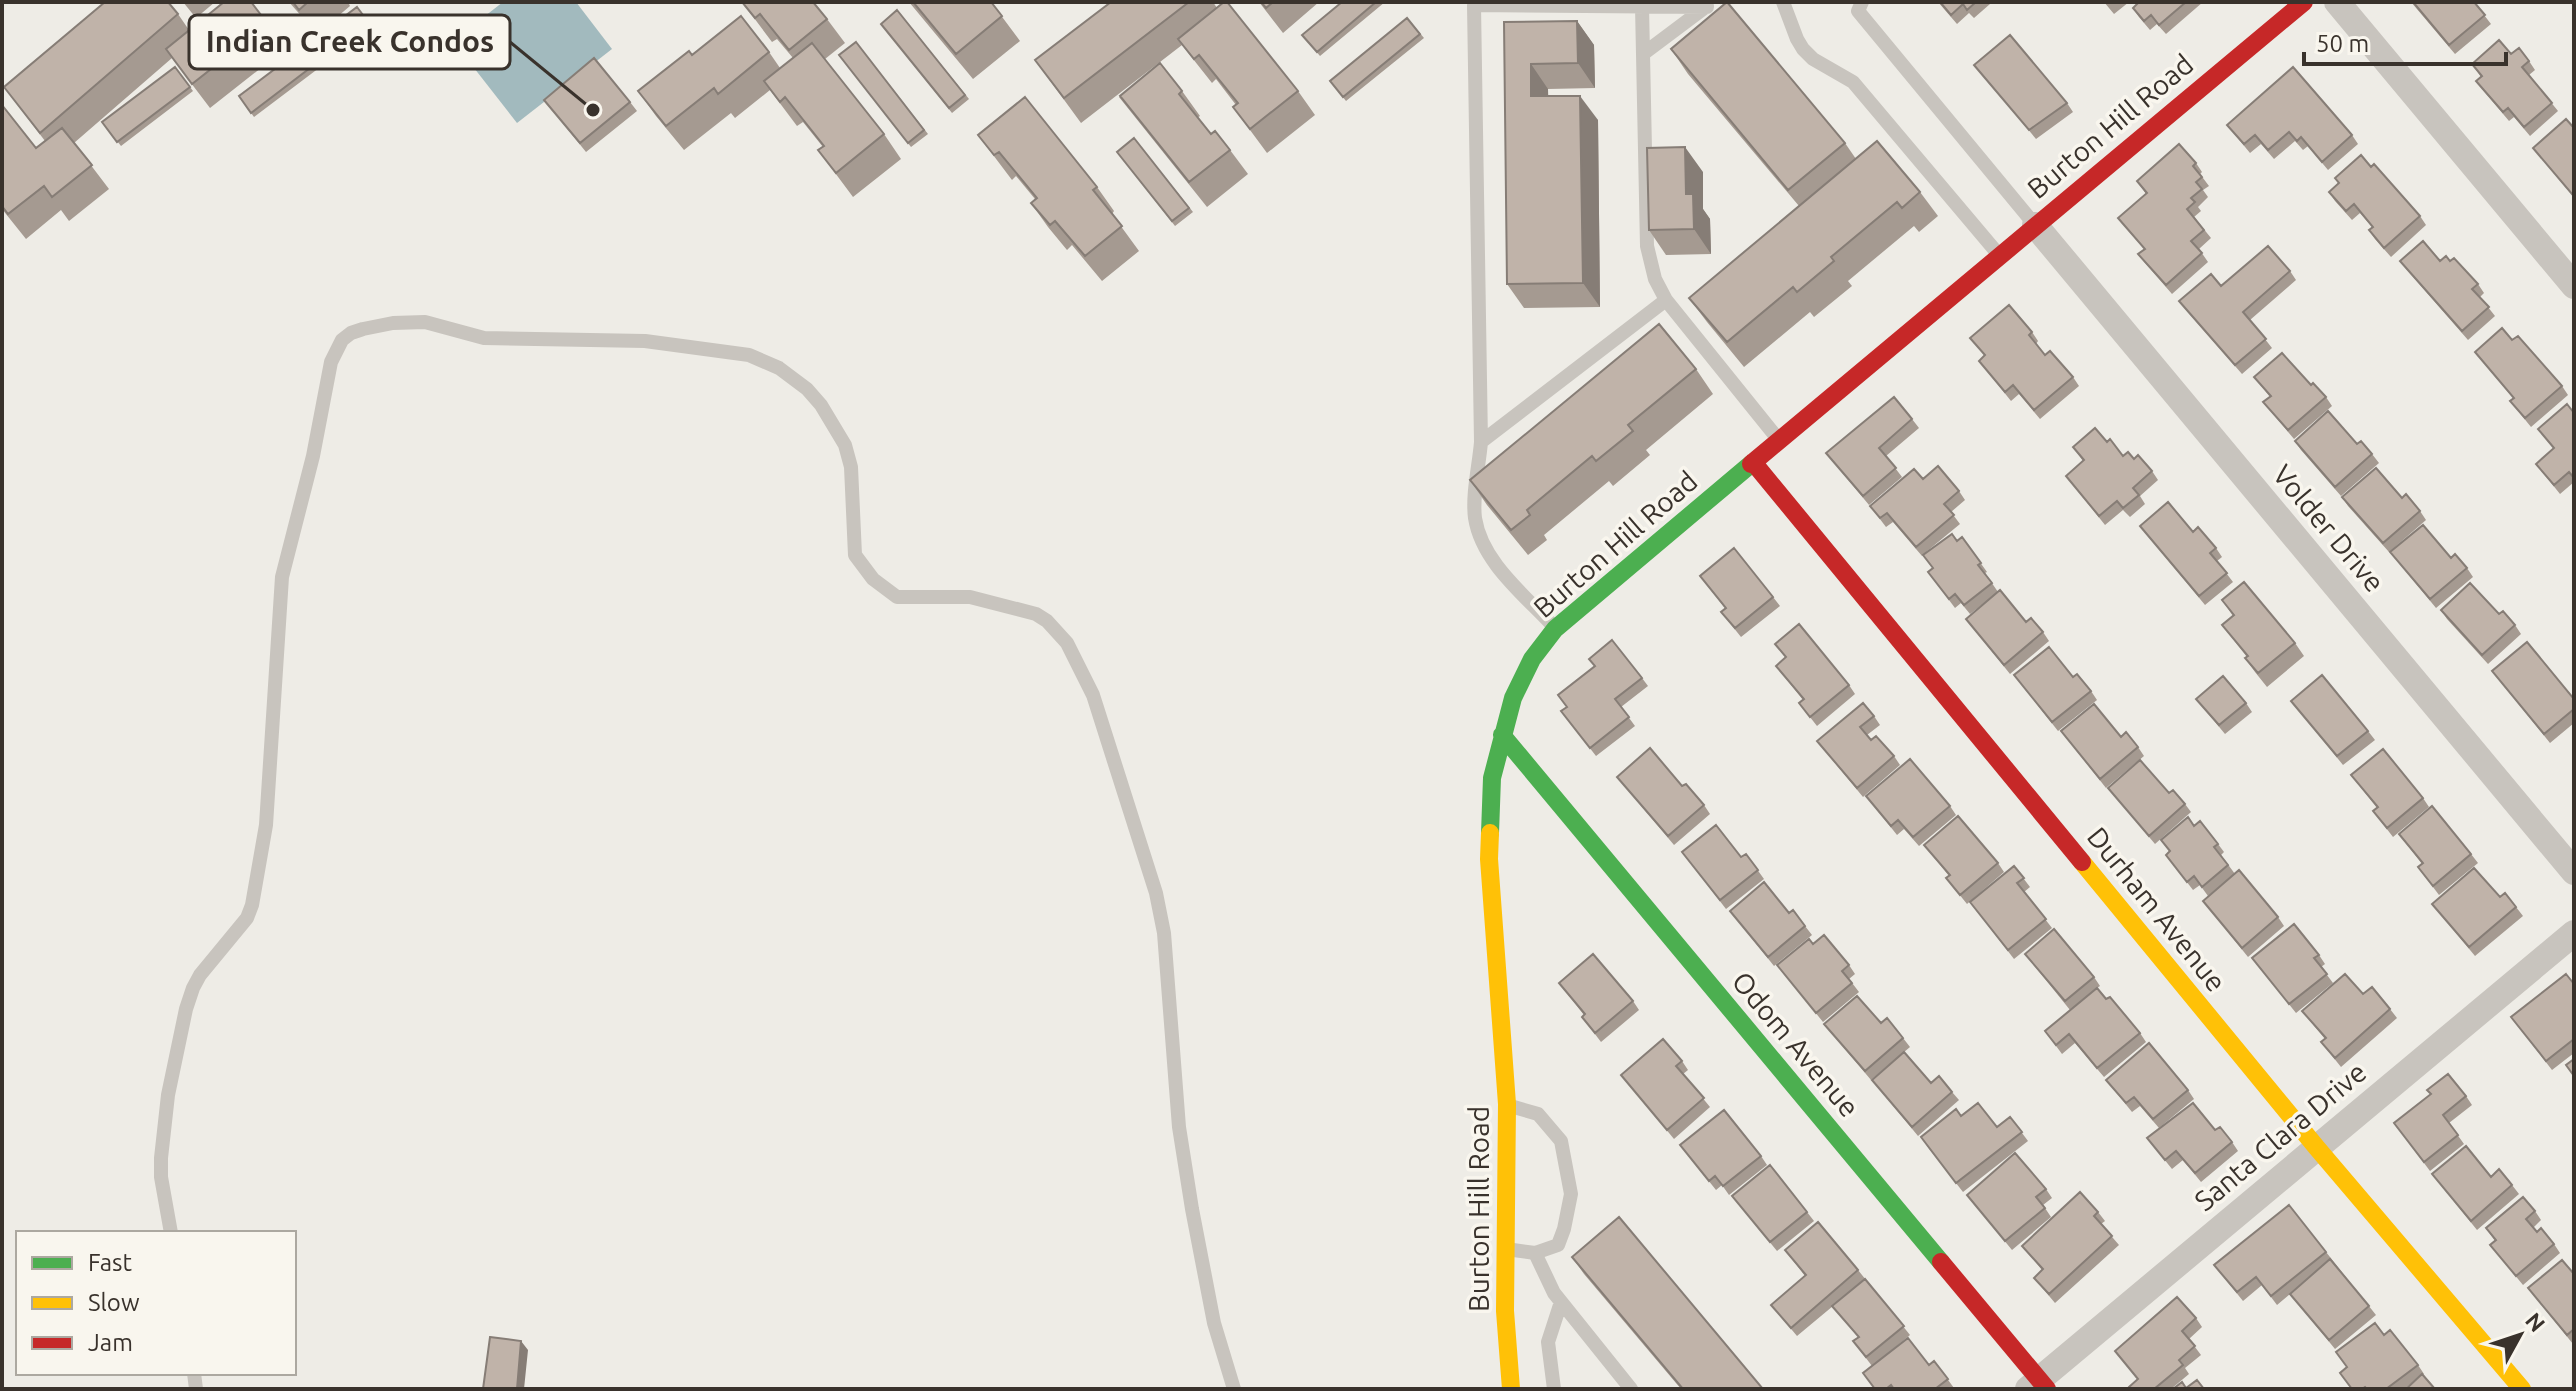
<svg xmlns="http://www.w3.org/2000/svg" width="2576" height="1391" font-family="Ubuntu,sans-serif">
	<rect width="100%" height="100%" fill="#eeece6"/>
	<!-- water -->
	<path fill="#a2babe" d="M503 2H576L612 49 517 123 453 41Z"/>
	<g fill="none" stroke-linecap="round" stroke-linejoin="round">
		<!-- lane -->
		<path stroke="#c8c4be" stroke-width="14" d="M1783 2 1797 39 1803 49 1813 59 1853 82 1999 255
			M1862 2 1858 11 2035 225
			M1642 6 1647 246 1655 279 1666 300 1778 439
			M1643 54 1707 6
			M1481 442 1474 5 1707 7
			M1555 628C1526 596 1482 563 1475 518 1472 494 1479 466 1481 442L1666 300
			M171 1233 161 1177V1158L168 1095 186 1009 193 988 200 975 247 918 252 905 266 825 282 577 313 456 331 362 342 340 351 333 363 329 393 323 425 322 484 338 645 341 749 355 779 368 807 389 821 405 845 445 851 467 855 555 873 579 897 597H970L1036 614 1047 621 1067 643 1093 695 1156 893 1164 933 1179 1127 1192 1209 1214 1323 1234 1389
			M1506 1249 1535 1253 1558 1245 1564 1229 1571 1194 1561 1141 1538 1114 1507 1105
			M1535 1253 1554 1293 1631 1389
			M194 1373 196 1389
			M1554 1389 1548 1342 1561 1302"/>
		<!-- street -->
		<path stroke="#c8c4be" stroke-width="26" d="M2337 2 2574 286
			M2035 225 2574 872
			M2028 1389 2574 933"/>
		<!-- fast -->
		<path stroke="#4caf50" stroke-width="18" d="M1502 735 1941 1262
			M1490 833 1492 778 1513 698 1532 659 1555 629 1751 464"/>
		<!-- slow -->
		<path stroke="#ffc107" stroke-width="18" d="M1490 833 1489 859 1507 1104 1505 1311 1511 1389
			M2082 862 2317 1148 2522 1389"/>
		<!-- jam -->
		<path stroke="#c62828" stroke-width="18" d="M1753 462 2082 862
			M1751 464 2304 2
			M1941 1262 2047 1389"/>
	</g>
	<!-- wall -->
	<path fill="#a59a91" d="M183 2H215L196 18Z
		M289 2H348L350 6 317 34Z
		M742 2 827 19 845 43 825 59 884 134 901 159 853 197 818 150 823 147 803 122 797 126 770 90 735 118 731 113 684 150 656 116 638 91 692 55 769 52 780 68 793 58 777 39 772 42Z
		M909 2H991L1020 41 973 79Z
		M1111 2H1213L1217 8 1298 91 1315 115 1267 153 1233 107 1236 105 1216 79 1212 83 1182 45 1081 123 1035 60Z
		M1259 2H1319L1283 33Z
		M1342 2H1385L1320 56 1302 35Z
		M1938 2H1989L1990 4 1974 18 1969 13 1957 24Z
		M2104 2H2129L2114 14Z
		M2139 2H2203L2166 34 2157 24 2150 30 2139 17 2133 8Z
		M2411 2H2474L2491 24 2455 54Z
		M357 7 372 28 254 117 239 96Z
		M897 10 969 99 952 113 881 24Z
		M178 14 189 30 268 24 285 49 210 108 172 58 74 143 109 189 69 221 61 210 26 239 2 209V105L36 148 45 141 4 87Z
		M1407 18 1424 38 1346 101 1330 81Z
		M1577 21 1594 45 1595 88 1548 89V96L1598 120 1600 307 1524 308 1507 284 1504 22Z
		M856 42 928 134 911 147 839 55Z
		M1671 49 1845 143 1856 159 1920 192 1938 216 1919 232 1914 226 1848 281 1852 286 1814 317 1810 312 1744 367 1707 322 1689 298 1799 206 1688 74Z
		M2511 54 2529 61 2535 70 2529 75 2558 111 2530 136 2514 117 2509 121 2483 90 2476 81 2481 77 2472 64Z
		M1974 65 2067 103 2073 112 2036 139Z
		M175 67 193 91 121 146 102 122Z
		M1182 91 1200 116 1197 118 1211 134 1230 150 1248 174 1207 207 1119 97Z
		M544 100 630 102 637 111 586 152Z
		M2227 125 2352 135 2358 144 2328 170 2308 146 2303 150 2295 141 2274 159 2261 144 2250 153Z
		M2574 128V197L2533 148Z
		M978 135 1097 187 1114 211 1112 214 1139 251 1102 281 1072 245 1067 250 1048 227 1031 203 1035 199 1016 176 1012 180Z
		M1134 138 1193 212 1175 226 1117 152Z
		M2196 163 2202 172 2200 174 2209 186 2203 190 2208 197 2198 207 2201 211 2194 217 2211 238 2199 249 2208 262 2172 294 2145 263 2138 254 2144 249 2118 218 2146 194 2137 181Z
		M1703 172V209L1710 219 1711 254 1666 255 1649 230Z
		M2335 178 2420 216 2426 225 2391 257 2375 239 2369 230 2372 227 2360 213 2352 220 2335 201 2329 192 2338 183Z
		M2400 261H2450L2478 284 2484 293 2480 297 2495 316 2468 340 2407 270Z
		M2290 271 2296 280 2250 320 2272 348 2242 374 2186 310 2179 301 2221 286Z
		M2032 332 2038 341 2036 344 2045 355 2073 377 2079 386 2040 419 2019 394 2011 401 1979 361 1985 356 1970 338Z
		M2512 340 2562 386 2568 395 2531 427 2510 401 2513 398 2475 352Z
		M1696 369 1713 394 1646 450 1650 455 1613 486 1609 481 1544 535 1547 540 1528 555 1487 505 1470 480Z
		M2254 377 2311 385 2326 397 2332 406 2294 439 2263 402 2270 397Z
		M2574 413V482L2560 494 2536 464 2554 449 2538 429Z
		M1912 419 1919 428 1886 456 1902 477 1869 505 1826 453Z
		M2295 441 2357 444 2372 454 2379 463 2341 496 2301 450Z
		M2107 442 2123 456 2134 459 2152 471 2158 480 2140 496 2145 504 2130 517 2123 510 2105 525 2066 476 2083 461 2073 447Z
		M1923 479 1959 491 1965 500 1951 512 1960 524 1926 552 1957 541 1962 537 1987 572 1985 573 1998 592 2026 622 2043 632 2049 641 2010 674 1966 619 1983 604 1970 614 1961 603 1955 608 1928 572 1933 569 1923 555 1922 556 1893 522 1886 527 1870 506Z
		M2342 497 2402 498 2420 511 2426 520 2389 552 2348 506Z
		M2140 526 2193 532 2216 548 2222 557 2217 561 2233 582 2205 605Z
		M2390 552 2467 568 2473 577 2436 608Z
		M1700 576 1773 597 1780 606 1741 637 1721 612 1725 608Z
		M2222 600 2295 643 2304 656 2267 687 2255 672 2245 658 2247 657 2222 625 2233 616Z
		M2441 610 2499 614 2515 625 2521 634 2488 664 2447 619Z
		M1775 644 1849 685 1855 694 1817 726 1799 703 1803 700 1776 666 1786 658Z
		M2492 671 2574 699V723L2550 743Z
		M2014 675 2073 677 2091 691 2097 700 2058 731Z
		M1642 678 1648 686 1621 707 1635 726 1596 756 1561 711Z
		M2196 699 2246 703 2252 712 2225 734Z
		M2291 701 2368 731 2375 740 2343 765Z
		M1874 716 1880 725 1867 735 1871 740 1894 756 1900 765 1863 797 1817 741Z
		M2061 731 2138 747 2144 756 2106 788Z
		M2351 775 2423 798 2429 807 2393 837 2373 811 2377 808Z
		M1617 777 1682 786 1704 805 1710 814 1674 845Z
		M2108 788 2169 793 2185 804 2191 812 2155 844Z
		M1866 796 1950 806 1956 815 1919 846 1904 829 1897 835Z
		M2194 826 2218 844 2224 852 2221 855 2235 874 2208 896 2200 885 2193 890 2166 855 2170 852 2161 840Z
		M2399 834 2471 854 2478 863 2439 895 2418 867 2422 864Z
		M1924 845 1998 863 2004 872 1967 904 1946 878 1949 876Z
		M1682 852 1741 857 1746 854 1764 879 1726 909Z
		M2014 866 2030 887 2024 892 2052 928 2014 959 1970 902Z
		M2500 897 2516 907 2523 916 2475 956 2432 904Z
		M2203 901 2278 917 2284 926 2248 957Z
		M1730 911 1789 913 1805 926 1812 935 1774 966Z
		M1813 944 1849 965 1855 974 1849 979 1859 992 1823 1022 1777 965Z
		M2025 954 2094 977 2100 986 2097 988 2140 1033 2146 1042 2104 1077 2075 1043 2062 1054 2045 1031 2070 1010Z
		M2319 955 2325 964 2321 967 2333 983 2296 1013 2252 958Z
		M1559 983 1633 1001 1639 1010 1601 1042 1582 1017 1584 1015Z
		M2574 984V1053L2552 1070 2511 1017Z
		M2363 994 2390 1009 2397 1018 2341 1067 2321 1042 2325 1039 2302 1011Z
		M1881 1023 1903 1038 1910 1047 1871 1080 1824 1024Z
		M1682 1061 1688 1070 1683 1074 1710 1107 1674 1139 1621 1075Z
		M1872 1080 1931 1083 1952 1092 1959 1100 1918 1136Z
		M2106 1080 2188 1090 2194 1099 2159 1128 2140 1106 2132 1112Z
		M2466 1096 2472 1105 2449 1123 2464 1144 2430 1171 2394 1123Z
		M1961 1116 1997 1127 2010 1117 2028 1141 1963 1192 1927 1146Z
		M2215 1130 2232 1142 2238 1151 2201 1182 2183 1160 2172 1169 2147 1138Z
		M1680 1145 1761 1156 1767 1165 1729 1195 1722 1185 1716 1190Z
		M2432 1174 2491 1177 2512 1185 2519 1194 2477 1230Z
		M2046 1189 2052 1198 2043 1205 2051 1217 2012 1250 1967 1195Z
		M1732 1196 1807 1212 1814 1221 1777 1251Z
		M2535 1211 2541 1220 2533 1228 2537 1232 2554 1244 2560 1253 2523 1285 2490 1245 2495 1241 2486 1228Z
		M2098 1212 2105 1221 2101 1224 2119 1245 2055 1303 2034 1278 2042 1270 2022 1246Z
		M1785 1250 1858 1270 1910 1335 1881 1359 1929 1365 1934 1361 1954 1388 1953 1389H1875L1872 1366 1853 1341 1858 1337 1833 1306 1797 1336 1771 1305 1805 1276Z
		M2326 1252 2376 1315 2335 1349 2290 1294 2277 1305 2262 1285 2243 1301 2214 1265Z
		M1572 1257 1763 1389H1681L1584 1274Z
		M2574 1274V1343L2573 1344 2528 1288Z
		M2196 1318 2202 1327 2189 1339 2201 1355 2185 1368 2189 1374 2171 1389H2130L2138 1379 2115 1351Z
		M2384 1335 2418 1365 2424 1374 2404 1389H2351Z"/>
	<!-- shaded-wall -->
	<path fill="#867d76" d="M1577 21 1594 45 1595 88 1578 63Z
		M1531 64 1548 89 1549 121 1531 96Z
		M1580 96 1598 120 1600 307 1583 283Z
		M1685 147 1703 172V209L1710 219 1711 254 1694 229 1686 194Z
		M521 1341 528 1350 524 1389H517Z"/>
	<!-- building -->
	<path fill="#c0b3a9" stroke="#867d76" stroke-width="2" d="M105 2H168L178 14 40 133 4 87Z
		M224 2H251L268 24 192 84 166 49Z
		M293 2H308L299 10Z
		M742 2H813L827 19 789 50 760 14 755 18Z
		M913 2H991L1002 16 956 54Z
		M1111 2H1189L1064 98 1035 60Z
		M1224 2H1227L1298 91 1250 129 1233 107 1238 103 1199 55 1194 59 1178 39Z
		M1261 2H1273L1266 8Z
		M1342 2H1376L1317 52 1302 35Z
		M1727 2 1845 143 1788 190 1671 49Z
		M1940 2H1976L1967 10 1963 4 1951 15Z
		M2139 2H2186L2159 25 2151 15 2144 21 2133 8Z
		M2413 2H2474L2485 15 2449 45Z
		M357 7 369 23 251 113 239 96Z
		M897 10 965 95 949 108 881 24Z
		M741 16 769 52 718 94 714 88 666 126 638 91 689 51 692 55Z
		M1407 18 1420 34 1343 97 1330 81Z
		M1577 21 1578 63 1531 64V96H1580L1583 283 1507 284 1504 22Z
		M2010 35 2067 103 2029 130 1974 65Z
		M2499 40 2511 54 2519 48 2529 61 2522 67 2552 103 2524 127 2508 108 2503 112 2476 81 2482 76 2472 64Z
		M856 42 924 130 908 143 839 55Z
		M812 43 884 134 836 173 818 150 824 146 785 97 780 102 764 81Z
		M594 58 630 102 580 143 544 100Z
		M1160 63 1182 91 1179 94 1211 134 1215 131 1230 150 1189 182 1120 96Z
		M175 67 190 87 117 142 102 122Z
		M2293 67 2352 135 2322 162 2301 137 2297 141 2289 132 2268 150 2255 135 2244 144 2227 125Z
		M1025 97 1097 187 1093 190 1122 226 1085 256 1055 221 1050 225 1031 203 1037 198 999 152 994 155 978 135Z
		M2 105 36 148 62 128 92 165 52 197 44 186 8 214 2 206Z
		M2566 119 2574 128V192L2572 194 2533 148Z
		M1134 138 1189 208 1172 221 1117 152Z
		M1877 141 1920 192 1902 208 1897 202 1831 257 1834 261 1797 292 1793 287 1727 342 1689 298Z
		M2179 144 2196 163 2193 166 2202 177 2196 182 2202 189 2191 198 2195 202 2187 209 2204 230 2191 241 2202 253 2166 285 2138 254 2145 249 2118 218 2147 193 2137 181Z
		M1685 147 1686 194H1693L1694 229 1649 230 1647 148Z
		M2361 155 2371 167 2374 164 2420 216 2384 248 2369 230 2373 227 2354 204 2346 211 2329 192 2339 183 2335 178Z
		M2423 241 2440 261 2446 256 2450 261 2454 258 2478 284 2472 289 2489 307 2462 331 2400 261Z
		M2268 246 2290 271 2243 312 2266 339 2235 365 2179 301 2211 274 2221 286Z
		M2009 305 2032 332 2029 335 2045 355 2050 351 2073 377 2034 410 2013 385 2005 392 1979 361 1985 355 1970 338Z
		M1659 324 1696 369 1628 425 1633 431 1596 461 1592 456 1527 510 1530 515 1511 530 1470 480Z
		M2502 328 2512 340 2518 336 2562 386 2525 418 2510 401 2514 398 2475 352Z
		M2282 353 2311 385 2313 383 2326 397 2288 430 2263 402 2271 396 2254 377Z
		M1894 397 1912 419 1879 448 1896 468 1863 496 1826 453Z
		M2567 404 2574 413V478L2569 472 2554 485 2536 464 2554 448 2538 429Z
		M2328 411 2357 444 2361 441 2372 454 2335 487 2295 441Z
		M2095 428 2107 442 2110 439 2123 456 2128 452 2134 459 2138 455 2152 471 2133 488 2139 495 2123 508 2117 501 2099 516 2066 476 2084 460 2073 447Z
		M1938 466 1959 491 1944 504 1954 515 1916 547 1887 513 1880 518 1870 506 1914 469 1923 479Z
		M2376 468 2402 498 2406 494 2420 511 2383 543 2342 497Z
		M2168 502 2193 532 2198 527 2216 548 2210 553 2227 573 2199 596 2140 526Z
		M2423 525 2451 558 2455 554 2467 568 2430 599 2390 552Z
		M1952 534 1957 541 1962 537 1981 563 1978 565 1992 583 1964 605 1955 594 1949 599 1928 572 1933 568 1923 555Z
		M1734 548 1773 597 1735 628 1721 612 1726 608 1700 576Z
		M2244 582 2295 643 2258 673 2245 658 2248 656 2222 625 2234 615 2222 600Z
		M2470 583 2499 614 2503 611 2515 625 2482 655 2441 610Z
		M2000 590 2026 622 2031 618 2043 632 2004 665 1966 619Z
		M1799 624 1849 685 1810 717 1799 703 1804 699 1776 666 1786 657 1775 644Z
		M1612 640 1642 678 1615 699 1629 717 1590 748 1561 711 1567 707 1558 695 1595 666 1589 659Z
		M2527 642 2574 699V709L2544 734 2492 671Z
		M2049 647 2073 677 2077 674 2091 691 2052 722 2014 675Z
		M2322 675 2368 731 2337 756 2291 701Z
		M2223 676 2246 703 2219 725 2196 699Z
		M1863 703 1874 716 1860 727 1871 740 1876 736 1894 756 1857 788 1817 741Z
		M2094 704 2121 737 2126 732 2138 747 2100 779 2061 731Z
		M1650 748 1682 786 1686 784 1704 805 1668 836 1617 777Z
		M2383 749 2423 798 2387 828 2373 811 2378 807 2351 775Z
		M1910 759 1950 806 1913 837 1898 820 1891 826 1866 796Z
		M2140 760 2169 793 2173 790 2185 804 2149 836 2108 788Z
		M2432 806 2471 854 2433 886 2418 867 2423 863 2399 834Z
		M1958 816 1998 863 1960 895 1946 878 1950 875 1924 845Z
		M2188 817 2194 826 2200 821 2218 844 2214 847 2228 865 2202 887 2194 876 2187 882 2166 855 2170 851 2161 840Z
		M1716 825 1741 857 1746 854 1758 870 1720 900 1682 852Z
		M2014 866 2024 878 2017 883 2046 919 2008 950 1970 902Z
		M2474 868 2500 897 2505 893 2516 907 2469 947 2432 904Z
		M2239 870 2278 917 2242 948 2203 901Z
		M1764 882 1789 913 1793 910 1805 926 1768 957 1730 911Z
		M2294 924 2319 955 2314 958 2327 974 2289 1004 2252 958Z
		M2054 929 2094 977 2065 1001 2025 954Z
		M1824 935 1849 965 1842 971 1852 983 1816 1013 1777 965 1809 939 1813 944Z
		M1593 954 1633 1001 1595 1033 1582 1017 1585 1014 1559 983Z
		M2345 974 2363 994 2372 987 2390 1009 2335 1058 2321 1042 2326 1038 2302 1011Z
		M2566 974 2574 984V1039L2546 1061 2511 1017Z
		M2097 988 2106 999 2110 997 2140 1033 2097 1068 2069 1034 2056 1045 2045 1031Z
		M1857 996 1881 1023 1887 1018 1903 1038 1865 1071 1824 1024Z
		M1663 1039 1682 1061 1676 1066 1704 1098 1667 1130 1621 1075Z
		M2149 1043 2188 1090 2153 1119 2134 1097 2126 1103 2106 1080Z
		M1904 1052 1931 1083 1939 1076 1952 1092 1912 1127 1872 1080Z
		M2574 1059V1076L2566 1065Z
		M2448 1074 2466 1096 2443 1115 2458 1135 2424 1162 2394 1123 2431 1094 2427 1090Z
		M1978 1103 1997 1127 2010 1117 2022 1132 1956 1183 1921 1137 1956 1109 1961 1116Z
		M2193 1103 2215 1130 2220 1127 2232 1142 2195 1173 2176 1151 2165 1160 2147 1138Z
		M1724 1110 1761 1156 1723 1186 1715 1176 1709 1181 1680 1145Z
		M2466 1146 2491 1177 2499 1169 2512 1185 2471 1221 2432 1174Z
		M2015 1153 2046 1189 2036 1197 2045 1208 2005 1241 1967 1195Z
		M1770 1165 1807 1212 1770 1242 1732 1196Z
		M2080 1192 2098 1212 2094 1216 2112 1236 2049 1294 2034 1278 2043 1269 2022 1246Z
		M2523 1197 2535 1211 2526 1219 2537 1232 2541 1228 2554 1244 2516 1276 2490 1245 2496 1240 2486 1228Z
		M2289 1205 2326 1252 2271 1296 2256 1277 2237 1292 2214 1265Z
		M1619 1217 1763 1389H1683L1572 1257Z
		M1818 1222 1858 1270 1791 1328 1771 1305 1806 1275 1785 1250Z
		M2330 1259 2369 1306 2329 1340 2290 1294Z
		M2562 1260 2574 1274V1329L2567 1335 2528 1288Z
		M1865 1279 1904 1326 1866 1357 1853 1341 1859 1337 1832 1306Z
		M2177 1297 2196 1318 2182 1331 2195 1346 2179 1360 2183 1365 2154 1389H2130L2129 1387 2138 1379 2115 1351Z
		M2375 1323 2384 1335 2390 1330 2418 1365 2386 1389H2367L2365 1387 2362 1389H2352L2340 1373 2347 1367 2336 1352Z
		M490 1337 521 1341 517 1389H483Z
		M1908 1338 1929 1365 1934 1361 1948 1379 1935 1389H1894L1891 1385 1886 1389H1875L1863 1373Z
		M2422 1374 2435 1389H2406Z
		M2197 1380 2204 1389H2173L2182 1382 2186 1388Z"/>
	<g text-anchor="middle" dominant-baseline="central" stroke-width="7" stroke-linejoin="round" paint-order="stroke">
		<!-- street labels -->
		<g font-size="28" fill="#39322c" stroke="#f9f6ee">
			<text transform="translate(2110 126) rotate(-40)">Burton Hill Road</text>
			<text transform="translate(2329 528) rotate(50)">Volder Drive</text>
			<text transform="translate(1615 544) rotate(-41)">Burton Hill Road</text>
			<text transform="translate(2157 909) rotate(51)">Durham Avenue</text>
			<text transform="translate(1796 1044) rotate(50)">Odom Avenue</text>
			<text transform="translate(2280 1136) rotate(-40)">Santa Clara Drive</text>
			<text transform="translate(1478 1209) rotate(-90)">Burton Hill Road</text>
		</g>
	</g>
	<!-- callouts -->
	<path fill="none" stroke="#39322c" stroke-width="3" d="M593 110L510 42"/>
	<circle fill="#39322c" stroke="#f9f6ee" stroke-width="3" cx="593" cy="110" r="8"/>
	<rect fill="#f9f6ee" stroke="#39322c" stroke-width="3" x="189" y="15" width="321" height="54" rx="8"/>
	<g font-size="30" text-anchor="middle" font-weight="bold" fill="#39322c">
		<text x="350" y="52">Indian Creek Condos</text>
	</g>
	<!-- border -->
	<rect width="2576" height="1391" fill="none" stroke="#39322c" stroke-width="8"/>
	<!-- legend -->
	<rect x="16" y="1231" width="280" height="144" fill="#f9f6ee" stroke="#aca8a0" stroke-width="2"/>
	<rect x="32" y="1257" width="40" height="12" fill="#4caf50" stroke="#aca8a0" stroke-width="2"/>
	<text x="88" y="1271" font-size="24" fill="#39322c">Fast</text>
	<rect x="32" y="1297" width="40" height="12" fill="#ffc107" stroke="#aca8a0" stroke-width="2"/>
	<text x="88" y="1311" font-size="24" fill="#39322c">Slow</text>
	<rect x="32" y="1337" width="40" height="12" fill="#c62828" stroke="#aca8a0" stroke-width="2"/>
	<text x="88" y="1351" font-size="24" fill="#39322c">Jam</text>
	<!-- north arrow -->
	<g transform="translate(2520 1335) rotate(50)" stroke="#f9f6ee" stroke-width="6" paint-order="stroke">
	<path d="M0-6L14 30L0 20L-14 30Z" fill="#39322c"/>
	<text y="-12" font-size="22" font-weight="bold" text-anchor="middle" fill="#39322c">N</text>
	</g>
	<!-- scale -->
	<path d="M2304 52v12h202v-12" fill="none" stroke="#39322c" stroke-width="4"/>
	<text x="2316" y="52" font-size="24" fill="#39322c" stroke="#f9f6ee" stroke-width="6" paint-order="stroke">50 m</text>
</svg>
